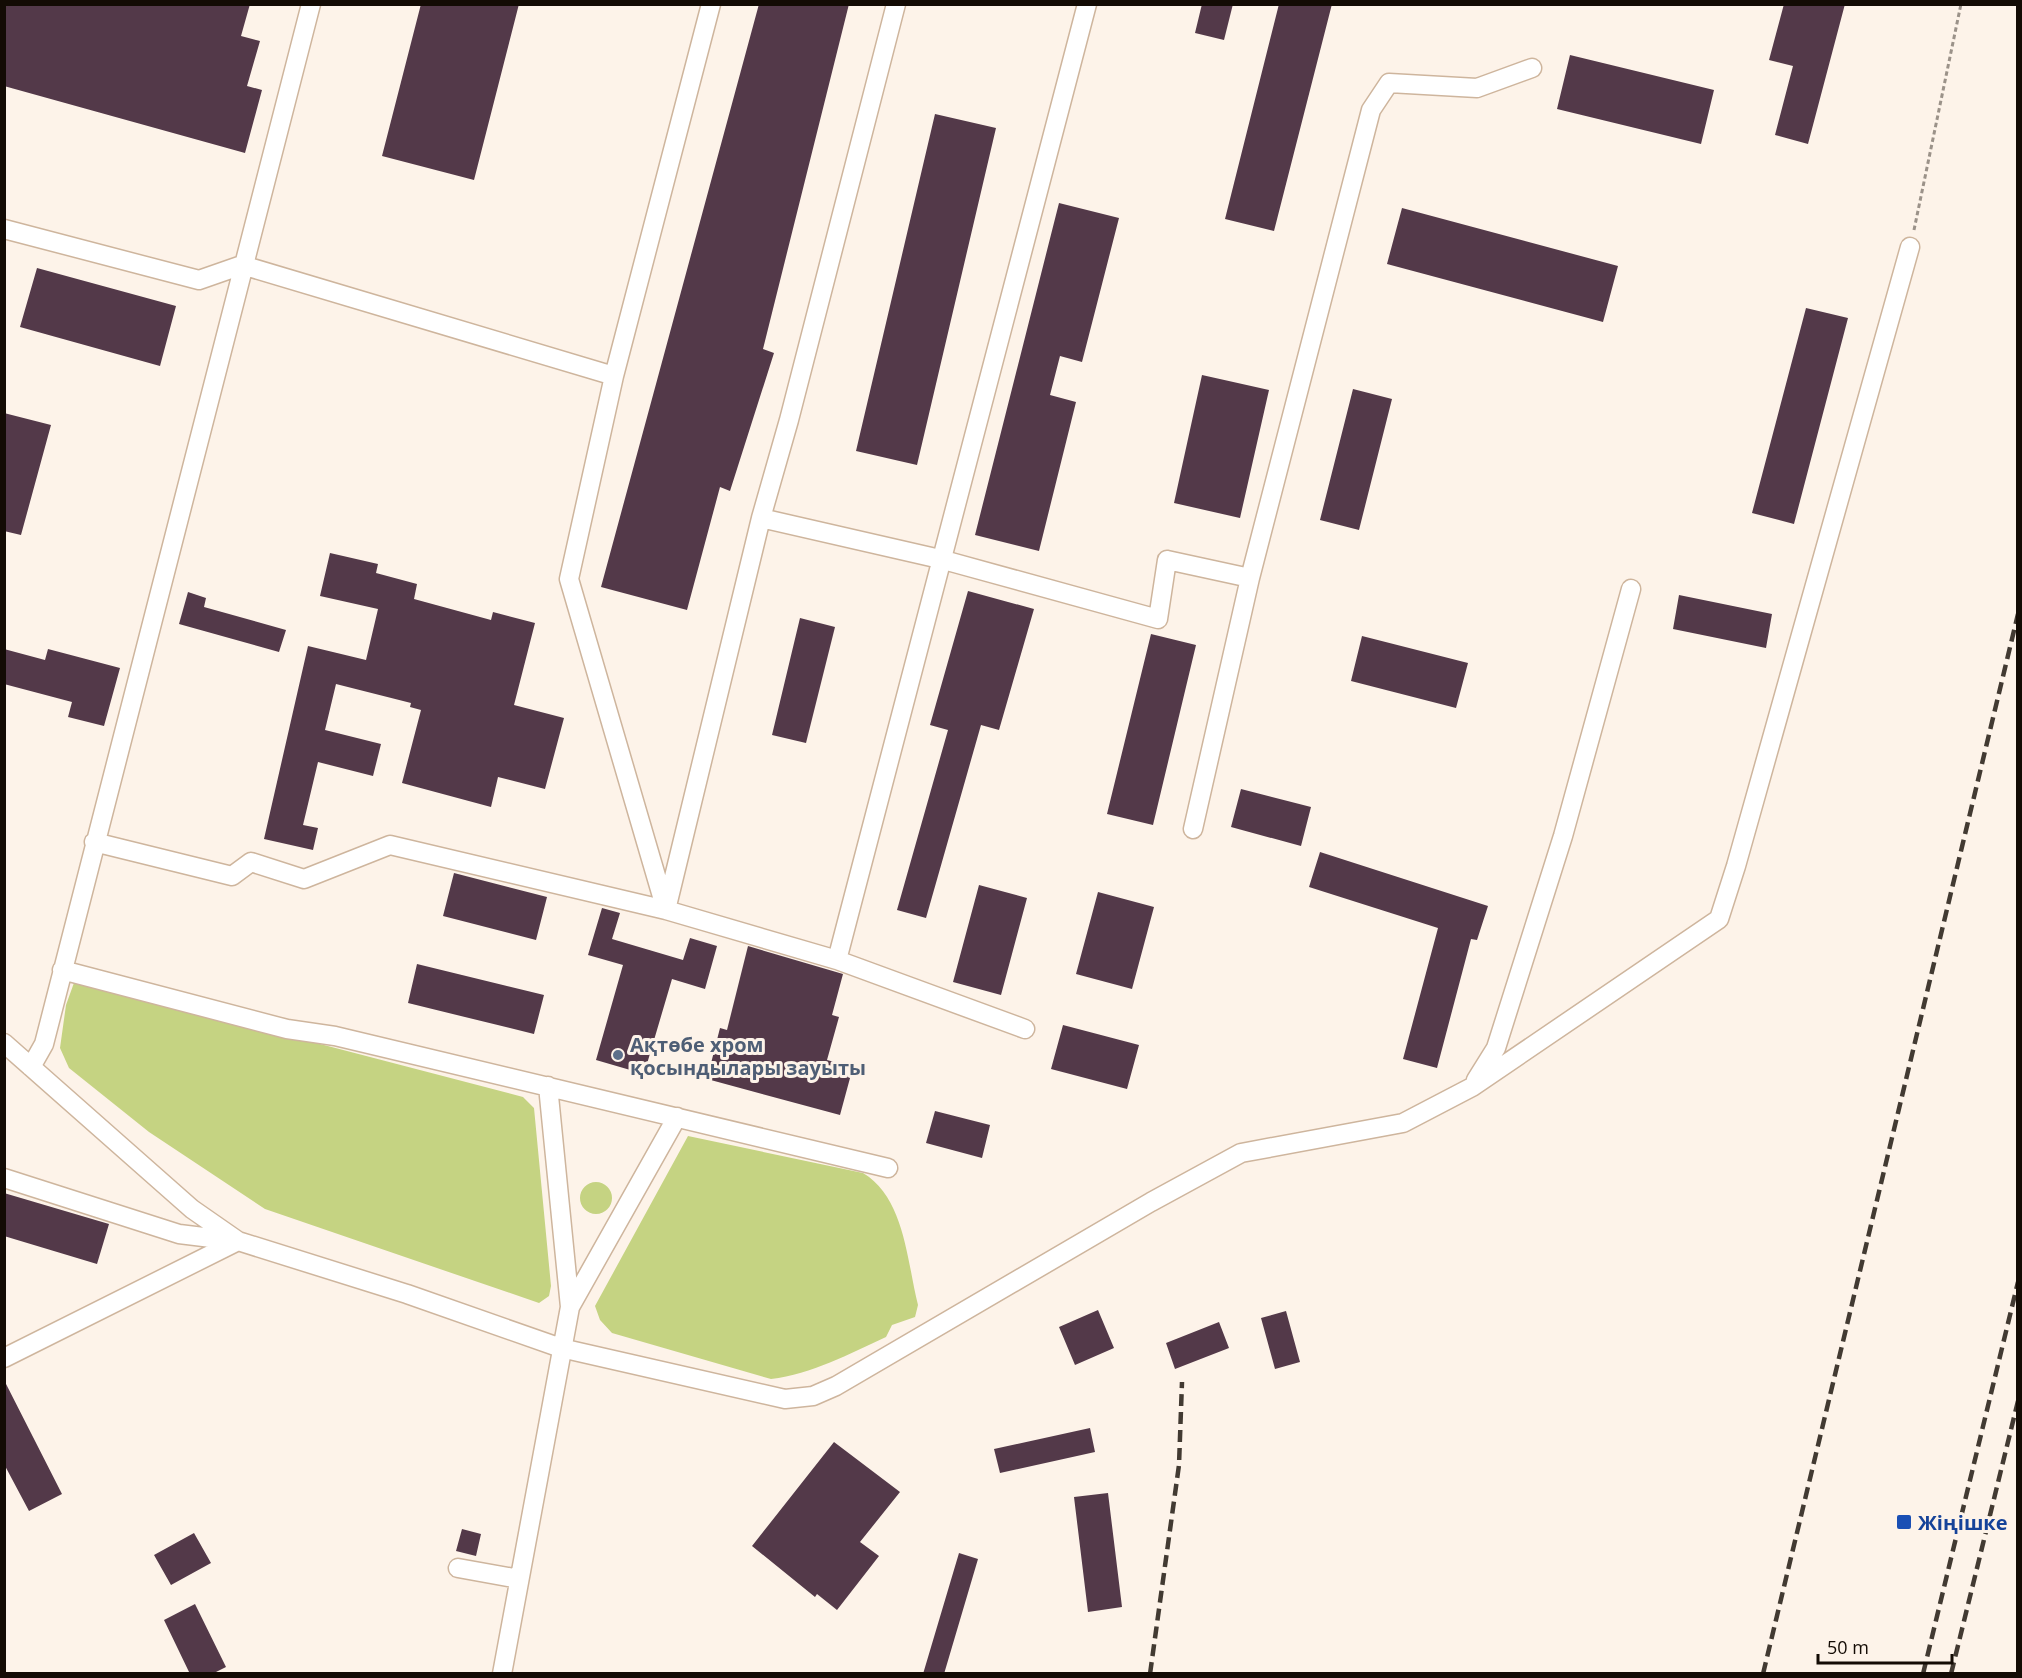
<svg xmlns="http://www.w3.org/2000/svg" width="2022" height="1678" font-family="'Open Sans',sans-serif">
	<rect width="100%" height="100%" fill="#fdf3e9"/>
	<!-- green -->
	<path fill="#c5d382" d="M75 980 523 1097 534 1108 551 1286 549 1296 539 1303 265 1209 149 1132 69 1068 60 1048 66 1005Z
		M688 1136 863 1173C905 1198 907 1262 918 1305L915 1317 892 1325 886 1337C849 1354 812 1374 771 1379L612 1333 600 1320 595 1306Z
		M580 1198a16 16 0 1 1 32 0a16 16 0 1 1-32 0Z"/>
	<!-- building -->
	<path fill="#533949" d="M4 4H250L241 36 260 41 247 86 262 90 245 153 4 86Z
		M421 4H519L474 180 382 156Z
		M759 4H849L763 349 774 353 730 491 720 487 687 610 601 587Z
		M1202 4H1233L1224 40 1195 33Z
		M1279 4H1332L1274 231 1225 219Z
		M1784 4H1845L1808 144 1775 135 1793 66 1769 60Z
		M1570 55 1714 90 1701 144 1557 109Z
		M935 114 996 128 917 465 856 451Z
		M1059 203 1119 218 1082 362 1060 356 1050 395 1076 402 1039 551 975 535Z
		M1402 208 1618 266 1603 322 1387 264Z
		M37 268 176 306 160 366 20 327Z
		M1806 308 1848 318 1794 524 1752 513Z
		M1202 375 1269 390 1240 518 1174 503Z
		M1353 389 1392 399 1359 530 1320 520Z
		M4 413 51 425 21 535 4 531Z
		M330 553 378 564 376 573 417 584 414 599 491 620 493 612 535 623 514 705 564 718 545 789 498 777 491 807 402 783 421 710 410 707 411 703 336 684 325 730 381 744 373 776 318 762 303 825 318 828 313 850 264 839 308 646 366 660 378 609 320 596Z
		M968 591 1034 609 999 730 981 725 926 918 897 910 948 730 930 725Z
		M188 592 206 598 204 607 286 630 279 652 179 624Z
		M1679 595 1772 614 1766 648 1673 629Z
		M800 618 835 627 806 743 772 735Z
		M1151 634 1196 645 1153 825 1107 814Z
		M1362 636 1468 663 1456 708 1351 681Z
		M4 649 45 660 48 649 120 668 104 726 68 717 72 702 4 684Z
		M1241 789 1311 807 1301 846 1231 827Z
		M1320 852 1488 906 1477 940 1471 939 1437 1068 1403 1059 1438 928 1309 887Z
		M454 873 547 897 536 940 443 916Z
		M979 885 1027 898 1001 995 953 982Z
		M1098 892 1154 907 1132 989 1076 974Z
		M602 908 620 913 612 939 683 960 690 938 717 946 705 989 672 979 644 1074 596 1060 623 965 588 955Z
		M748 946 843 974 832 1015 839 1017 827 1060 853 1067 840 1115 707 1079 720 1028 727 1030Z
		M417 964 544 995 534 1034 408 1003Z
		M1063 1025 1139 1045 1127 1089 1051 1069Z
		M935 1111 990 1125 982 1158 926 1143Z
		M4 1193 109 1224 97 1264 4 1236Z
		M1098 1310 1114 1348 1075 1365 1059 1327Z
		M1286 1311 1300 1362 1275 1369 1261 1318Z
		M1219 1322 1229 1348 1175 1369 1166 1343Z
		M4 1380 62 1494 29 1511 4 1464Z
		M1090 1428 1095 1452 1000 1473 994 1449Z
		M834 1442 900 1492 860 1542 879 1556 837 1610 817 1594 815 1597 752 1546Z
		M1108 1493 1122 1607 1088 1612 1074 1497Z
		M462 1529 481 1534 476 1556 456 1551Z
		M194 1533 211 1563 171 1585 154 1555Z
		M959 1553 978 1559 944 1674H923Z
		M195 1604 226 1667 212 1674H190L164 1620Z"/>
	<g fill="none" stroke-linecap="round" stroke-linejoin="round">
		<defs>
			<path id="minor" d="M711 4 614 376 569 579 666 910 837 960 1087 4
				M4 229 199 280 242 265 614 376
				M761 518 789 420 896 4
				M1193 829 1250 578
				M94 842 232 876 251 862 304 879 390 845 666 910 761 518 940 559 1158 619 1167 560 1250 578 1371 110 1389 83 1477 88 1532 68
				M837 960 1025 1029
				M62 970 287 1029 335 1036 888 1168
				M4 1043 192 1209 238 1241 407 1294 561 1348 785 1399 813 1396 836 1386 1151 1202 1241 1153 1403 1123 1472 1087 1719 919 1736 866 1910 247
				M31 1067 44 1044 311 4
				M1476 1080 1496 1048 1563 836 1631 589
				M548 1086 570 1307 677 1117
				M4 1178 179 1234 236 1241
				M4 1358 238 1241
				M458 1568 519 1579
				M502 1674 570 1307"/>
		</defs>
		<!-- minor casing -->
		<use href="#minor" stroke="#ceb59d" stroke-width="21"/>
		<!-- path -->
		<path stroke="#9b9289" stroke-width="3" stroke-dasharray="4.5 3" stroke-linecap="butt" d="M1914 230 1961 4"/>
		<!-- minor -->
		<use href="#minor" stroke="#fff" stroke-width="18"/>
		<!-- rail -->
		<path stroke="#423a32" stroke-width="4.5" stroke-dasharray="12 6" stroke-linecap="butt" d="M1150 1674 1179 1465 1182 1382
			M1763 1674 2018 614
			M1923 1674 2018 1282
			M1951 1674 2018 1401"/>
	</g>
	<!-- markers -->
	<circle fill="#5c6f8a" stroke="#fdf3e9" stroke-width="2" cx="618" cy="1055" r="6"/>
	<rect fill="#1a4fb4" stroke="#fdf3e9" stroke-width="2" x="1896" y="1514" width="16" height="16" rx="3"/>
	<g text-anchor="middle" dominant-baseline="central" stroke-width="6" stroke-linejoin="round" paint-order="stroke">
		<!-- service labels -->
		<g font-size="20" font-weight="bold" fill="#4e5e75" stroke="#fdf3e9" text-anchor="start">
			<text x="630" y="1044">Ақтөбе хром<tspan x="630" dy="23">қосындылары зауыты</tspan></text>
		</g>
		<!-- transit labels -->
		<g font-size="20" font-weight="bold" fill="#164399" stroke="#fdf3e9" text-anchor="start">
			<text x="1918" y="1522">Жіңішке</text>
		</g>
	</g>
	<!-- border -->
	<rect width="2022" height="1678" fill="none" stroke="#130b04" stroke-width="12"/>
	<!-- scale -->
	<path d="M1818 1654v9h134v-9" fill="none" stroke="#130b04" stroke-width="3"/>
	<text x="1827" y="1654" font-size="18" fill="#130b04" stroke="#fdf3e9" stroke-width="4.5" paint-order="stroke">50 m</text>
</svg>
